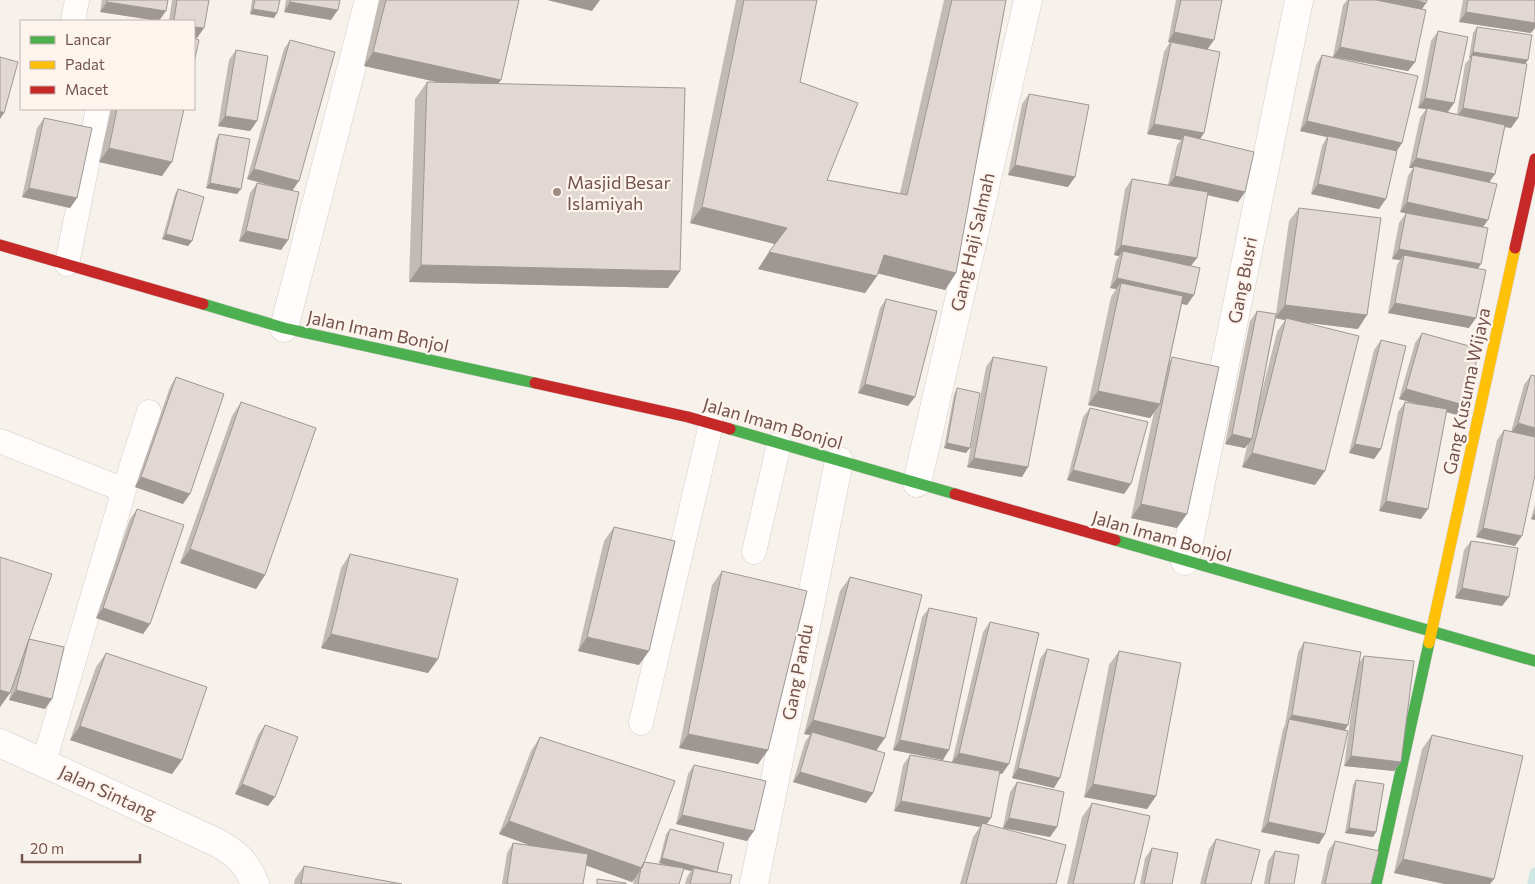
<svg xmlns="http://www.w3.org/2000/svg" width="1535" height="884" font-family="Commissioner,sans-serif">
	<rect width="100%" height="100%" fill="#f6f1eb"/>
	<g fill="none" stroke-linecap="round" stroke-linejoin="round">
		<!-- stream -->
		<path stroke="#cee7e4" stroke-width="11" d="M1533 884 1535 873"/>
		<defs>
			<path id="lane" d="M73 21 77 0
				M67 264 98 109
				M0 441 124 490
				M754 552 779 444
				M641 723 711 424
				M44 762 124 490 149 412"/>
			<path id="street" d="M284 328 369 0
				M917 483 1028 0
				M1185 561 1299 0
				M0 743 218 843C238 855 246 862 255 884
				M754 884 839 461"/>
			<path id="fast" d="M203 304 284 328 535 383
				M730 429 955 494
				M1115 540 1535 661
				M1376 884 1429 643"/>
			<path id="slow" d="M1429 643 1515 248"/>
			<path id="jam" d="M0 245 203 304
				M1515 248 1535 159
				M535 383 688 417 730 429
				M955 494 1115 540"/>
		</defs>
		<!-- lane casing -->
		<use href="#lane" stroke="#d5ccc8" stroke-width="25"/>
		<!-- street casing -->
		<use href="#street" stroke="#d5ccc8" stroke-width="29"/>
		<!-- fast casing -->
		<use href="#fast" stroke="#d6ccc8" stroke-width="12"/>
		<!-- slow casing -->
		<use href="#slow" stroke="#d6ccc8" stroke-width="12"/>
		<!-- jam casing -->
		<use href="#jam" stroke="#d6ccc8" stroke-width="12"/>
		<!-- lane -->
		<use href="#lane" stroke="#fefdfc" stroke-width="24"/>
		<!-- street -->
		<use href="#street" stroke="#fefdfc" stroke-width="28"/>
		<!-- fast -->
		<use href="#fast" stroke="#4caf50" stroke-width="11"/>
		<!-- slow -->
		<use href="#slow" stroke="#ffc107" stroke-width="11"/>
		<!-- jam -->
		<use href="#jam" stroke="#c62828" stroke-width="11"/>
	</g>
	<!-- wall -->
	<path fill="#c2bab5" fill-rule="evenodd" d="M102 0H168L159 21 100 12Z
		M172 0H209L197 38 194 37V21H169Z
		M252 0H280L274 18 250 14Z
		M286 0H340L331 20 284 12Z
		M379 0H519L498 84 680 271 668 288 409 282 415 99 427 82H438L364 66Z
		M736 0H817L800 82 827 180 900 193 944 0H1006L956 273 945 290 878 273 877 276 865 293 758 269 775 244 690 223Z
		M1176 0H1222L1207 49 1204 133 1200 139 1245 192 1238 202 1207 195 1191 266 1187 305 1182 304 1169 363 1172 357 1177 528 1131 518 1154 412 1150 418 1088 405 1111 297 1116 289 1110 288 1116 261 1119 256 1114 255 1125 189 1132 179 1168 185 1177 145 1181 140 1147 134 1164 52 1170 42H1168Z
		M1347 0H1427L1426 3 1422 9 1415 62 1408 71 1333 57 1343 5Z
		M1463 0H1535L1531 33 1459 22Z
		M1477 27 1525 64 1518 118 1511 128 1505 127 1495 174 1489 182 1478 269 1469 328 1388 313 1397 265 1400 260 1392 259 1399 223 1406 213 1400 212 1408 176 1413 168H1409L1420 118 1426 109 1418 108 1431 41 1438 31 1454 103 1448 112 1457 114 1465 64 1470 58H1469L1473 33Z
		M290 40 292 191 288 240 281 250 239 241 250 193 257 183 291 191 247 179 284 49Z
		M236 50 257 121 250 131 218 126 229 60Z
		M1322 55 1402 143 1397 151 1379 209 1311 194 1322 146 1327 137 1300 131 1316 65Z
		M1029 94 1068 187 1008 175 1022 104Z
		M111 109H184L162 176 99 162Z
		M44 118 77 198 70 208 22 197 37 128Z
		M219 134 237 194 206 188 216 139Z
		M178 189 192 241 188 246 162 239 175 194Z
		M1299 208 1358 329 1303 322 1315 485 1242 467 1248 443 1245 448 1225 444 1250 321 1257 311 1276 314 1289 221ZM1276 318 1285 320 1277 332 1260 399Z
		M886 299 908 406 858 393 880 308Z
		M1422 333 1464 405 1457 415 1447 412 1421 519 1379 511 1398 412 1405 402 1419 404 1399 399 1415 343Z
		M1381 340V449L1374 459 1349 453 1374 350Z
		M993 357 1022 477 967 467 986 367Z
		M1531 375 1515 546 1476 537 1497 440 1504 430 1511 432 1524 385Z
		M176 377 183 504 135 487 170 387Z
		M957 388 966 453 944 448 954 394Z
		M241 402 265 575 256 589 180 563 232 416Z
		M1090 408 1124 494 1067 480 1083 417Z
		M1535 504V520L1531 519Z
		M137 509 150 624 143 634 96 618 130 519Z
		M614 527 639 665 578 651 604 541Z
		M1471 541 1502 606 1455 598 1464 550Z
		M350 554 438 659 428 673 321 648 341 568Z
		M0 557 29 639 45 709 9 700 13 684 10 693 0 707Z
		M722 571 768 750 758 764 679 748 712 585Z
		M850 577 876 751 873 793 866 803 793 782 805 742 810 735 804 734 840 591Z
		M929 608 943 760 893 750 922 617Z
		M990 622 1002 774 999 773 986 824 1056 884H960L973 837 980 827 894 811 903 765 910 755 952 762 983 632Z
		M1304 642 1359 663 1364 656 1401 762 1394 771 1344 766 1354 692 1345 730 1325 834 1319 844 1261 832 1283 729 1285 725 1298 652Z
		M1047 649 1054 788 1012 778 1040 659Z
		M1119 651 1156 796 1147 809 1084 797 1109 665Z
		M106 653 182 760 172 774 70 740 96 667Z
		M265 725 268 806 235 794 258 735Z
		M1432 735 1494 879 1490 884H1445L1394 873 1422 749Z
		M540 737 644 862 668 865 659 863 666 834 670 829 730 884H685L687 877 691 871 684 869 679 884H633L634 878 632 882 586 865 583 884H502L507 853 513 843 529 845 499 834 531 751Z
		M694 765 747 841 676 824 688 774Z
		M1356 780 1376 832 1373 837 1345 833 1353 785Z
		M1017 782 1050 837 1003 828 1010 792Z
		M1092 803 1134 884H1067L1082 817Z
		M1216 839 1251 884H1200L1209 849Z
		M1335 841 1371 884H1321L1328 851Z
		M1152 848 1172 884H1140L1145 858Z
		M1275 851 1294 884H1264L1268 861Z
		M304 866 402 884H294L295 879Z"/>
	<!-- shaded-wall -->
	<path fill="#9e9794" d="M547 0H600L592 11Z
		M1357 0H1414L1426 3 1420 12Z
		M107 2 166 11 159 21 100 12Z
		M290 2 338 10 331 20 284 12Z
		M253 9 277 13 274 18 250 14Z
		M1466 12 1535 23V28L1531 33 1459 22Z
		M194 27 204 28 197 38 194 37Z
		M1174 32 1214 40 1207 50 1168 42Z
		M1340 47 1415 62 1408 71 1333 57Z
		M373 52 501 80 491 94 364 66Z
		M1473 52 1528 60 1524 65 1472 55 1470 58H1469Z
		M1425 98 1454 103 1447 113 1427 108 1426 109 1418 108Z
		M1463 108 1518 118 1511 128 1456 118Z
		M0 111 4 113 0 119Z
		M225 116 257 121 250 131 218 126Z
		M1307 121 1402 143 1395 153 1328 136 1327 137 1300 131Z
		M1154 124 1204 133 1197 143 1184 135 1181 140 1147 134Z
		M109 148 172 162 162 176 99 162Z
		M1416 158 1495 174 1488 184 1414 166 1413 168H1409Z
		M1015 165 1075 177 1068 187 1008 175Z
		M254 169 299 181 292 191 247 179Z
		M1175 176 1245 192 1238 202 1168 186Z
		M210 183 241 189 237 194 206 188Z
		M1318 184 1386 199 1379 209 1311 194Z
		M29 188 77 198 70 208 22 197Z
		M1407 202 1488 220 1481 230 1400 212Z
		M702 207 787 228 775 244 690 223Z
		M246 231 288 240 281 250 239 241Z
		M166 234 192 241 188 246 162 239Z
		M1121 245 1197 258 1190 267 1123 251 1119 256 1114 255Z
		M1399 249 1481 264 1474 274 1404 255 1400 260 1392 259Z
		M769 252 877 276 865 293 758 269Z
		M884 255 956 273 945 290 872 272Z
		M421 265 680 271 668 288 409 282Z
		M1117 278 1194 295 1187 305 1119 290 1121 283 1116 289 1110 288Z
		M1395 303 1476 318 1469 328 1388 313Z
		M1285 305 1367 315 1358 329 1286 320V318L1285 320 1275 318Z
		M865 384 915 397 908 406 858 393Z
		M1406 389 1464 405 1457 415 1399 399Z
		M1098 391 1160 404 1150 418 1088 405Z
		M1518 423 1535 428V439L1511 433Z
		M1232 434 1252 439 1245 448 1225 444Z
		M947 443 970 448 966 453 944 448Z
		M1355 444 1381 449 1374 459 1349 453Z
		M1252 453 1325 471 1315 485 1242 467Z
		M974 458 1028 467 1022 477 967 467Z
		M1073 470 1131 484 1124 494 1067 480Z
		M141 477 190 494 183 504 135 487Z
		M1386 501 1428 509 1421 519 1379 511Z
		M1141 504 1187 514 1177 528 1131 518Z
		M1535 513V520L1531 519Z
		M1483 528 1522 536 1515 546 1476 537Z
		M190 549 265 575 256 589 180 563Z
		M1462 588 1509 597 1502 606 1455 598Z
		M103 608 150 624 143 634 96 618Z
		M331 634 438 659 428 673 321 648Z
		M587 637 649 651 639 665 578 651Z
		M0 690 10 693 0 707Z
		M16 690 52 699 45 709 9 700Z
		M1292 715 1348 725 1342 735 1289 719Z
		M813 720 885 738 876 751 812 732 810 735 804 734Z
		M80 726 182 760 172 774 70 740Z
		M688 734 768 750 758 764 679 748Z
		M900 740 949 750 943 760 893 750Z
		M959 753 1009 764 1002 774 952 762Z
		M1351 756 1401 762 1394 771 1344 766Z
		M1018 768 1060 778 1054 788 1012 778Z
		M800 772 873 793 866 803 793 782Z
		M242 784 275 797 268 806 235 794Z
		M1093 784 1156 796 1147 809 1084 797Z
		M901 801 991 818 984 828 982 823 980 827 894 811Z
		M682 815 754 831 747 841 676 824Z
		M1009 818 1057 827 1050 837 1003 828Z
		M509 821 642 868 632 882 499 834Z
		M1268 822 1325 834 1319 844 1261 832Z
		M1349 828 1376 832 1373 837 1345 833Z
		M662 858 717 872 713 877 694 868 691 871 659 863Z
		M1403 859 1494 879 1490 884H1445L1394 873Z"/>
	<!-- building -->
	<path fill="#e2d8d3" stroke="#9e9794" d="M107 0H168L166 11 107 2Z
		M177 0H209L204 28 194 27V21H174Z
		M255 0H280L277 13 253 9Z
		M291 0H340L338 10 290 2Z
		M386 0H519L501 80 373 52Z
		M744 0H817L800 82 858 103 827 180 907 195 952 0H1006L956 273 884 255 877 276 769 252 787 228 702 207Z
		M1181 0H1222L1214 40 1174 32Z
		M1349 0H1376L1426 10 1415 62 1340 47Z
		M1414 0H1427L1426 3Z
		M1468 0H1535V23L1466 12Z
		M1477 27 1532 35 1528 60 1473 52Z
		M1438 31 1468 37 1454 103 1425 98Z
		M194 38 199 40 194 63Z
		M290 40 335 52 299 181 254 169Z
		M1171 42 1220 52 1204 133 1154 124Z
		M236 50 268 56 257 121 225 116Z
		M1322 55 1418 76 1402 143 1307 121Z
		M1472 55 1527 64 1518 118 1463 108Z
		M0 57 18 62 4 113 0 111Z
		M427 82 685 88 680 271 421 265Z
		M1029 94 1089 105 1075 177 1015 165Z
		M1427 108 1505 125 1495 174 1416 158Z
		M117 109H184L172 162 109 148Z
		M44 118 92 128 77 198 29 188Z
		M219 134 250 139 241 189 210 183Z
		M1184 135 1254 152 1245 192 1175 176Z
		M1328 136 1397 151 1386 199 1318 184Z
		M1414 166 1497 184 1488 220 1407 202Z
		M1132 179 1208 192 1197 258 1121 245Z
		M257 183 299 192 288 240 246 231Z
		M178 189 204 197 192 241 166 234Z
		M1299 208 1381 218 1367 315 1285 305Z
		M1406 213 1488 228 1481 264 1399 249Z
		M1123 251 1200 268 1194 295 1117 278Z
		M1404 255 1486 270 1476 318 1395 303Z
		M1121 283 1183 296 1160 404 1098 391Z
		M886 299 937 311 915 397 865 384Z
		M1257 311 1276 314 1252 439 1232 434Z
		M1286 318 1359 336 1325 471 1252 453Z
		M1422 333 1480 349 1464 405 1406 389Z
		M1381 340 1406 346 1381 449 1355 444Z
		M993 357 1047 367 1028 467 974 458Z
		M1172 357 1219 367 1187 514 1141 504Z
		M1531 375 1535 376V428L1518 423Z
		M176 377 224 394 190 494 141 477Z
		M957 388 980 393 970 448 947 443Z
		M241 402 316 428 265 575 190 549Z
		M1405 402 1447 409 1428 509 1386 501Z
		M1090 408 1148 422 1131 484 1073 470Z
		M1504 430 1535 437V475L1522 536 1483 528Z
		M137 509 184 525 150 624 103 608Z
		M614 527 675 541 649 651 587 637Z
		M1471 541 1518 548 1509 597 1462 588Z
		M350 554 458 579 438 659 331 634Z
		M0 557 52 574 10 693 0 690Z
		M722 571 807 591 768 750 688 734Z
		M850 577 922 595 885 738 813 720Z
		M929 608 977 618 949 750 900 740Z
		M990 622 1039 633 1009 764 959 753Z
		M29 639 64 647 52 699 16 690Z
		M1304 642 1361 652 1348 725 1292 715Z
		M1047 649 1089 659 1060 778 1018 768Z
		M1119 651 1181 663 1156 796 1093 784Z
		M106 653 207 687 182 760 80 726Z
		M1364 656 1414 661 1401 762 1351 756Z
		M1289 719 1348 731 1325 834 1268 822Z
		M265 725 298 737 275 797 242 784Z
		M812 732 885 753 873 793 800 772Z
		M1432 735 1523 756 1494 879 1403 859Z
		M540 737 675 781 642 868 509 821Z
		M910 755 1000 771 991 818 901 801Z
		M694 765 766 781 754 831 682 815Z
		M1356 780 1384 784 1376 832 1349 828Z
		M1017 782 1064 792 1057 827 1009 818Z
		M1092 803 1150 816 1134 884H1073Z
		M982 823 1066 845 1056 884H966Z
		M670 829 724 843 717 872 662 858Z
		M1216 839 1260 850 1251 884H1205Z
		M1335 841 1379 851 1371 884H1325Z
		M513 843 588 854 583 884H507Z
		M1152 848 1178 853 1172 884H1144Z
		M1275 851 1299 855 1294 884H1269Z
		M644 862 684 868 679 884H638L641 868Z
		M304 866 402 884H301Z
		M694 868 732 875 730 884H690Z
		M597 879 626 883V884H597Z"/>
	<!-- markers -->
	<circle fill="#a18b84" stroke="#fef4ee" stroke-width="2" cx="557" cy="192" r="5"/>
	<g text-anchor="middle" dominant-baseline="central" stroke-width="4.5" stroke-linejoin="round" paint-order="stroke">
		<!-- poi labels -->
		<g font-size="18" fill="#73544d" stroke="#fef4ee" text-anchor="start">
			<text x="567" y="182">Masjid Besar<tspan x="567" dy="21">Islamiyah</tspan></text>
		</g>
		<!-- street labels -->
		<g font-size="18" fill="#73544d" stroke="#fef4ee">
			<text transform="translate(972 242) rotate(-77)">Gang Haji Salmah</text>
			<text transform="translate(1242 280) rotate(-79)">Gang Busri</text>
			<text transform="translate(378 331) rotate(12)">Jalan Imam Bonjol</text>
			<text transform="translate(1466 391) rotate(-78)">Gang Kusuma Wijaya</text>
			<text transform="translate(773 423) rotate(16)">Jalan Imam Bonjol</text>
			<text transform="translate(1162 536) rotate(16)">Jalan Imam Bonjol</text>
			<text transform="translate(797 672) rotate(-79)">Gang Pandu</text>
			<text transform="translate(108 792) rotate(25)">Jalan Sintang</text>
		</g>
	</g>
	<!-- legend -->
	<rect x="20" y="20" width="175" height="90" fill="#fef4ee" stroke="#c6b4ae"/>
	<rect x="30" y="36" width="25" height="8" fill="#4caf50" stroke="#c6b4ae"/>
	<text x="65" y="45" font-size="15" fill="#73544d">Lancar</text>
	<rect x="30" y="61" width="25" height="8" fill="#ffc107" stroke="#c6b4ae"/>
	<text x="65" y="70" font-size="15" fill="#73544d">Padat</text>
	<rect x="30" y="86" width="25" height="8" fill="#c62828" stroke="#c6b4ae"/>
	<text x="65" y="95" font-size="15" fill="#73544d">Macet</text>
	<!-- scale -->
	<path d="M22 854v8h118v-8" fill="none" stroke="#73544d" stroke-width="2.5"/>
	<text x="30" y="854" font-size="15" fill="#73544d" stroke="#fef4ee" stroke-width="4" paint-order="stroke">20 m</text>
</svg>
